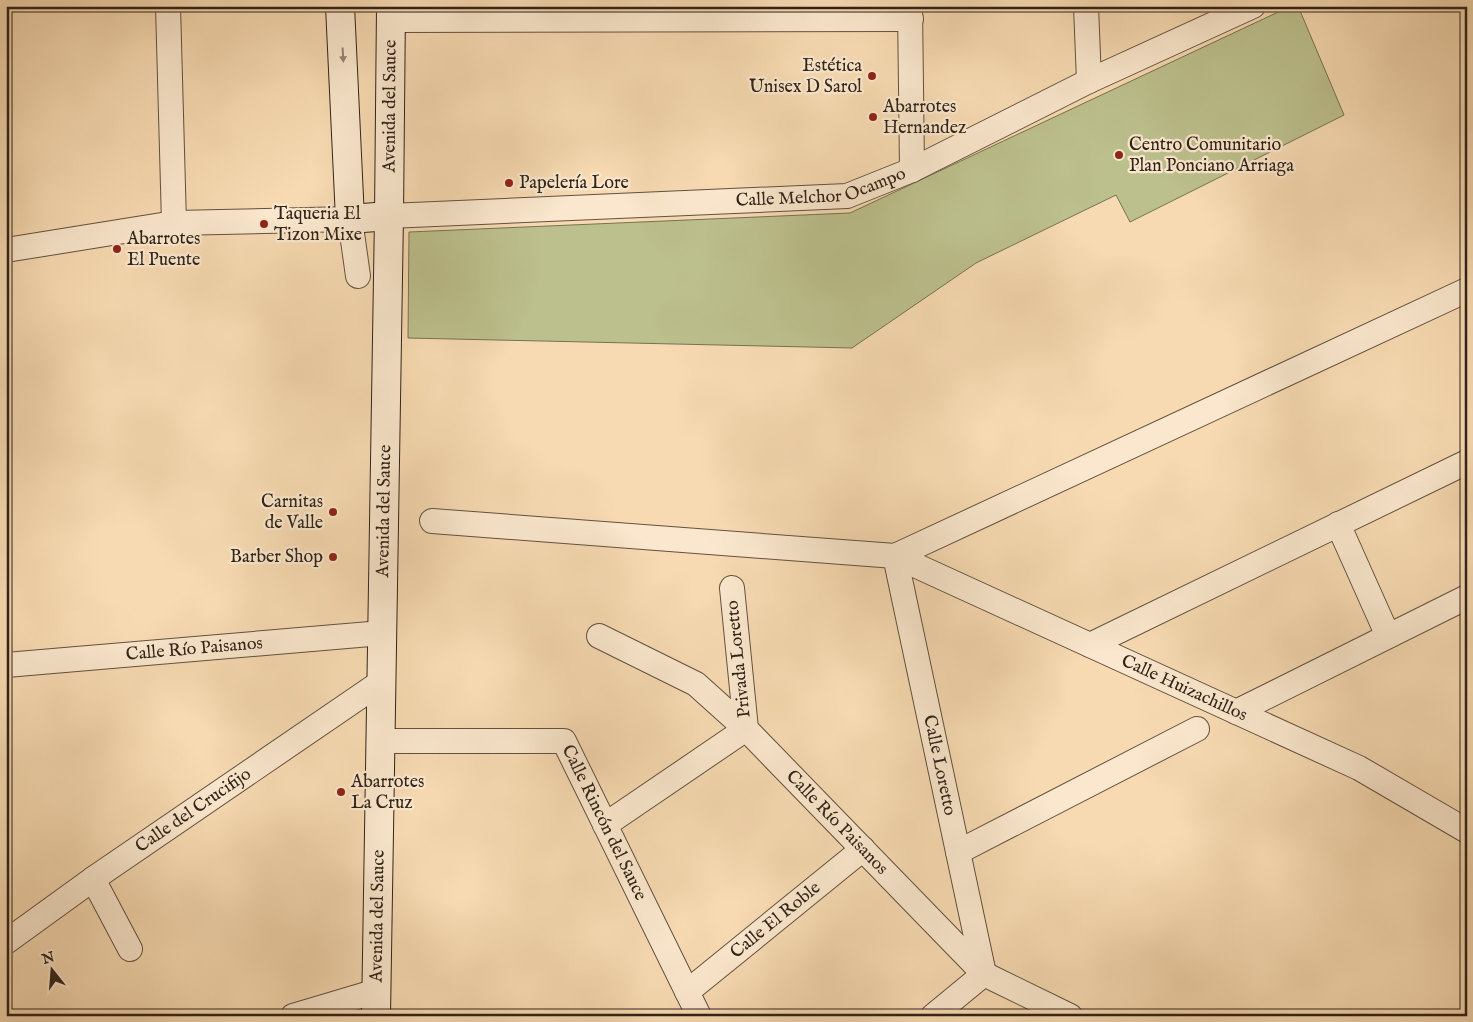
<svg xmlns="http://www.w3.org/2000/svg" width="1473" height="1022" font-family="'IM FELL English',serif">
	<rect width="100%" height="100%" fill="#f7dab2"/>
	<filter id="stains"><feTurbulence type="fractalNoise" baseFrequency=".004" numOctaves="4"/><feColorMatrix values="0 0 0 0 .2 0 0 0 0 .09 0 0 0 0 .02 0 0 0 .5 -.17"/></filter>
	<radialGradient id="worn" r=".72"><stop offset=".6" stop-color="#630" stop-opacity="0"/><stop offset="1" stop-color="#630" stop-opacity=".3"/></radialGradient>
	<!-- green -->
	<path fill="#bcc08d" stroke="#767253" d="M1291 6H1298L1344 115 1130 222 1116 195 976 263 852 348 408 338 409 232 850 213Z"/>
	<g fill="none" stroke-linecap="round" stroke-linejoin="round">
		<defs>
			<g id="minor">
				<path d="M168 6 174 223"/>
				<path d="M910 6 912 170"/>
				<path d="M1086 6 1089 81"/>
				<path d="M391 20 911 19"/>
				<path id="s1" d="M389 216 847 196 912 170 1089 81 1253 6"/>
				<path d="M6 250 174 223 350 219 358 276"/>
				<path d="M432 521 895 556 1467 290"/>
				<path d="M1338 524 1388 636"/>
				<path id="s2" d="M895 556 1359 768 1467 831"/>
				<path id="s3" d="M895 556 984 974"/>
				<path id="s4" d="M599 636 696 684 746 729 984 974 1070 1016"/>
				<path d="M1090 645 1467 462"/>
				<path id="s5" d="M6 665 382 633"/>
				<path d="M1236 712 1467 597"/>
				<path id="s6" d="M380 741H564L699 1016"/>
				<path d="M605 825 746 729 732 588"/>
				<path d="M958 852 1197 729"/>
				<path d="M93 879 130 949"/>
				<path id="s7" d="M6 942 93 879 381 682"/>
				<path id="s8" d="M687 992 863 849"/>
				<path d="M293 1016 377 991"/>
				<path d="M933 1016 984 974"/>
			</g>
			<g id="secondary">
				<path d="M340 6 350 219 389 216"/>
				<path id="s9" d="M376 1016 389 216 391 6"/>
			</g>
		</defs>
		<!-- minor casing -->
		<use href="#minor" stroke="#62513f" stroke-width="26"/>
		<!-- secondary casing -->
		<use href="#secondary" stroke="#302319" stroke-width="30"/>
		<!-- minor -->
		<use href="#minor" stroke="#fae7cd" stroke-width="24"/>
		<!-- secondary -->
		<use href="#secondary" stroke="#fae7cd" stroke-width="28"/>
	</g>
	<!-- one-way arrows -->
	<defs><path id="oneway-solid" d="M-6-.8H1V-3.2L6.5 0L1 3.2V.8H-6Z" transform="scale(1.25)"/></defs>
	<use fill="#958573" href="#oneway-solid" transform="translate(343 55) rotate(87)"/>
	<!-- markers -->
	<g fill="#8f2418" stroke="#fae7cd" stroke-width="2">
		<circle cx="872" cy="76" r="5"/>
		<circle cx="873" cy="117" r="5"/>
		<circle cx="1119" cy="155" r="5"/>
		<circle cx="509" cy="183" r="5"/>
		<circle cx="264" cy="224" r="5"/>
		<circle cx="117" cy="249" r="5"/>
		<circle cx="333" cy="512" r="5"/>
		<circle cx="333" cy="557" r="5"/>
		<circle cx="341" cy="792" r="5"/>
	</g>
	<g text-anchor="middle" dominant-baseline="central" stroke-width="4.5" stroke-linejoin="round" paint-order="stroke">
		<!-- poi labels -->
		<g font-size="18" fill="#302319" stroke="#fae7cd" text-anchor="start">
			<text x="862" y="66" text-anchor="end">Estética<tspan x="862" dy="21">Unisex D Sarol</tspan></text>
			<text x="883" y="107">Abarrotes<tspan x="883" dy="21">Hernandez</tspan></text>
			<text x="1129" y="145">Centro Comunitario<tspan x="1129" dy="21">Plan Ponciano Arriaga</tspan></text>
			<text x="519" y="183">Papelería Lore</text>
			<text x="274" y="214">Taqueria El<tspan x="274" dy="21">Tizon Mixe</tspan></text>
			<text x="127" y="239">Abarrotes<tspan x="127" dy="21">El Puente</tspan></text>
			<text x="323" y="502" text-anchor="end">Carnitas<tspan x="323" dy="21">de Valle</tspan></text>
			<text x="323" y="557" text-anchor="end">Barber Shop</text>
			<text x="351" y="782">Abarrotes<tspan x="351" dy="21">La Cruz</tspan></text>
		</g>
		<!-- street labels -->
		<g font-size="18" fill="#302319" stroke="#fae7cd">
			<text stroke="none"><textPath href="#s9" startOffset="910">Avenida del Sauce</textPath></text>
			<text stroke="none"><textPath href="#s1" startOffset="434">Calle Melchor Ocampo</textPath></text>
			<text stroke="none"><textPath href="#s9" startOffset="505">Avenida del Sauce</textPath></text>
			<text stroke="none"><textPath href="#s5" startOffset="189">Calle Río Paisanos</textPath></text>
			<text transform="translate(739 659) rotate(-96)">Privada Loretto</text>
			<text stroke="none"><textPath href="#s2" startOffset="318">Calle Huizachillos</textPath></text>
			<text stroke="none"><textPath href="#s3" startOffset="214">Calle Loretto</textPath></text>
			<text stroke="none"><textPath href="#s7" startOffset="229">Calle del Crucifijo</textPath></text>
			<text stroke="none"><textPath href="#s4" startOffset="306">Calle Río Paisanos</textPath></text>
			<text stroke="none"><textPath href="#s6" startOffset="275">Calle Rincón del Sauce</textPath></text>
			<text stroke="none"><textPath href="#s9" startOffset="100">Avenida del Sauce</textPath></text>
			<text stroke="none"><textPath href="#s8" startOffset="114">Calle El Roble</textPath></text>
		</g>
	</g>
	<!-- margin -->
	<rect width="1473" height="1022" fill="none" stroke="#f7dab2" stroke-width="25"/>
	<rect x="8" y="8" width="1458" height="1007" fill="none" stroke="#302319" stroke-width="2.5"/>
	<rect x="12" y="12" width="1448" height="997" fill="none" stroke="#302319"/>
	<!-- north arrow -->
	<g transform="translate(52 970) rotate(343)" stroke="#fae7cd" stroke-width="4" paint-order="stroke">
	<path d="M0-4L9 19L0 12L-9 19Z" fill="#302319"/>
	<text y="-8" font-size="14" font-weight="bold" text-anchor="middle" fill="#302319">N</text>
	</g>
	<rect width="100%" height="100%" filter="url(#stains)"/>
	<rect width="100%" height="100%" fill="url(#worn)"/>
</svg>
